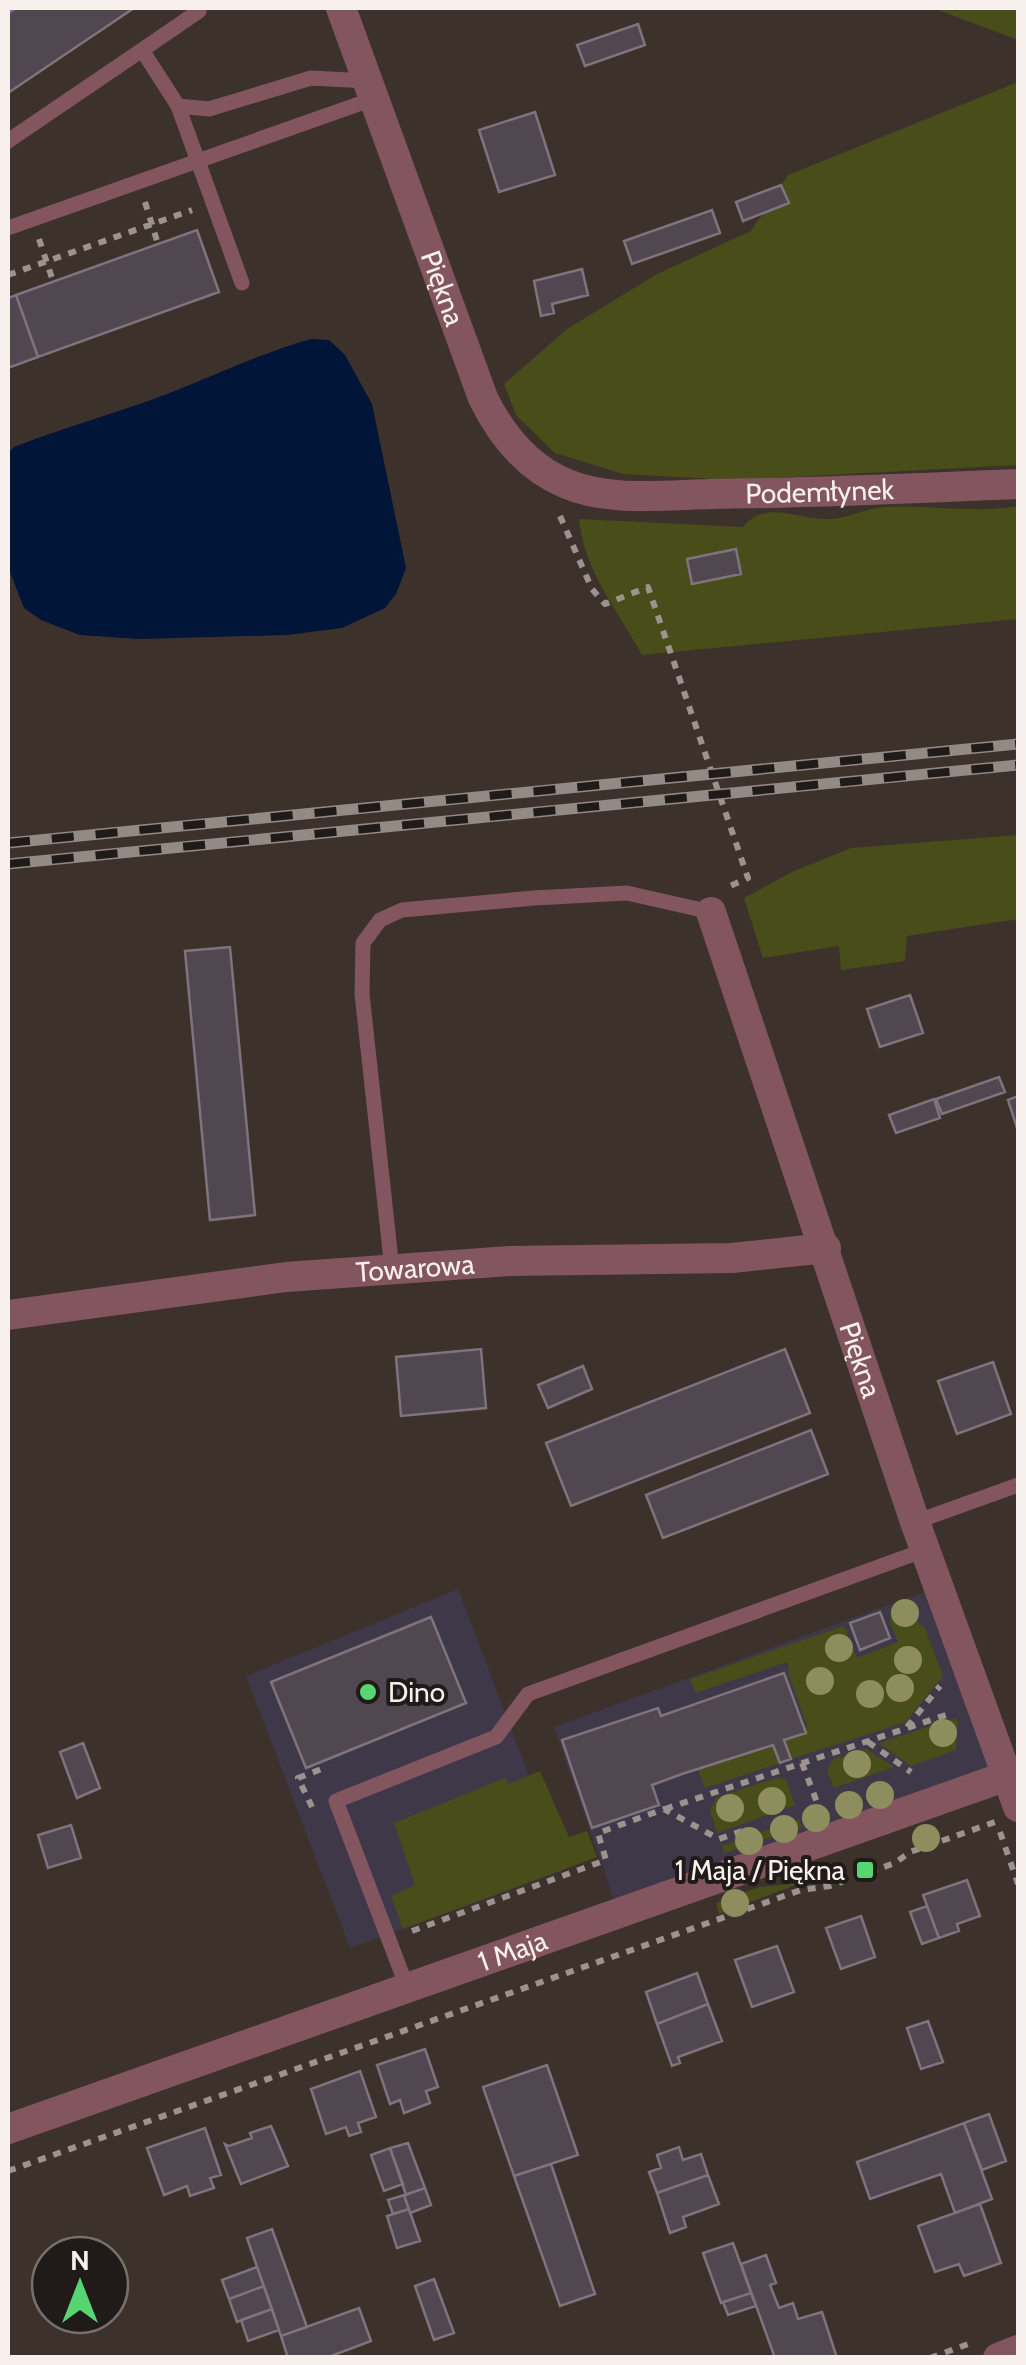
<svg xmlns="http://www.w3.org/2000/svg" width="1026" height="2365" font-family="Cabin,sans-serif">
	<rect width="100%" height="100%" fill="#3d312c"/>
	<!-- commercial -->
	<path fill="#3f3848" d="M935 1588 1002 1776 618 1911 554 1727Z
		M458 1589 565 1870 350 1948 246 1676Z"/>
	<!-- green -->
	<path fill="#484d1a" d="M933 8H1018V40Z
		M1018 82V465L733 480 623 474 555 453 516 415 504 384 567 329 657 274 751 231 788 175Z
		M1018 506V619L642 655C618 611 584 571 579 519L743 527C767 498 799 521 831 519 849 518 867 508 885 507 929 504 974 514 1018 506Z
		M1018 835V919L907 936 905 961 841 970 839 946 763 958 744 898 792 872 851 848Z
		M903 1605 907 1615 925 1628 943 1676 906 1722 791 1759 784 1740 805 1734 804 1728 807 1726 787 1670 789 1668 787 1662 695 1693 690 1679 844 1626 857 1658 898 1642 890 1622 891 1609Z
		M955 1718 958 1720 956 1750 911 1766 879 1743Z
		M773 1745 780 1763 705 1788 698 1770Z
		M866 1749 894 1767 834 1788 827 1770 834 1759Z
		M540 1771 569 1837 587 1831 597 1857 403 1929 391 1896 415 1885 394 1823 505 1778 509 1784Z
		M778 1777 786 1780 795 1805 717 1833 710 1810 716 1798Z
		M799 1819 802 1827 724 1853 722 1846Z
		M801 1883 719 1914 716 1903 759 1887Z"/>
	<!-- water -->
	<path fill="#001538" d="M311 339 329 340 345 355 372 404 406 568 396 594 385 608 342 628 287 635 139 639 80 635 41 620 24 608 8 567V453L14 447C65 427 117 413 167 394 216 375 261 353 311 339Z"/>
	<!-- building -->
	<path fill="#514750" stroke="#7f747e" stroke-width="2.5" d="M16 8H134L8 93V13Z
		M638 24 645 45 585 66 577 45Z
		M535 112 555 175 499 192 479 130Z
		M781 185 789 203 743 221 736 202Z
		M712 210 720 233 632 264 624 241Z
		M197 230 219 292 38 357 16 295Z
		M582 269 588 295 552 304 554 313 541 316 534 281Z
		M16 295 38 357 8 368V298Z
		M736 549 741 574 692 584 687 559Z
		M230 947 255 1215 210 1220 185 951Z
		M910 995 923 1033 880 1047 867 1009Z
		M999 1077 1005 1092 942 1114 936 1099Z
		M1018 1096V1131L1008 1100Z
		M934 1099 940 1118 896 1133 889 1115Z
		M481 1349 486 1408 401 1416 396 1357Z
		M785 1349 810 1413 571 1506 546 1443Z
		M993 1362 1011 1414 957 1434 938 1381Z
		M583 1366 592 1389 548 1408 538 1385Z
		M811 1430 828 1474 663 1538 646 1495Z
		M880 1612 890 1638 860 1650 850 1623Z
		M431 1617 466 1703 306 1768 271 1682Z
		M784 1673 806 1733 784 1740 791 1759 780 1763 773 1745 682 1774 652 1785 659 1805 592 1828 562 1740 658 1708 661 1716Z
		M83 1743 100 1788 77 1798 60 1752Z
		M71 1825 81 1858 48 1868 38 1835Z
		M967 1880 980 1916 957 1924 959 1931 939 1938 923 1895Z
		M927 1906 939 1938 922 1944 910 1912Z
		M861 1916 875 1957 841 1969 826 1928Z
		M777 1946 794 1992 752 2007 735 1960Z
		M697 1973 708 2004 657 2024 646 1992Z
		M708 2004 722 2041 678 2057 680 2063 672 2066 657 2024Z
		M928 2021 943 2062 921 2069 907 2028Z
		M425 2049 438 2087 426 2091 430 2103 404 2113 400 2100 390 2104 377 2065Z
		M547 2065 578 2155 514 2176 483 2087Z
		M360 2071 376 2117 358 2123 361 2132 349 2136 346 2127 326 2134 311 2089Z
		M989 2114 1006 2161 982 2170 964 2123Z
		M964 2123 992 2199 955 2213 941 2174 870 2199 857 2162Z
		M271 2126 288 2166 241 2184 225 2144 229 2146 252 2138 250 2133Z
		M205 2128 221 2175 210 2178 214 2188 190 2196 187 2186 164 2195 147 2148Z
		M408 2143 425 2188 406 2195 390 2148Z
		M679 2147 683 2160 701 2154 708 2175 657 2193 649 2172 661 2168 657 2155Z
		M390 2148 403 2184 384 2191 371 2155Z
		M551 2164 595 2294 560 2306 514 2176Z
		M708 2175 719 2204 683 2217 686 2227 670 2233 657 2193Z
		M425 2188 431 2205 410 2213 404 2195Z
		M404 2195 409 2209 393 2214 388 2200Z
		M980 2204 1001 2263 964 2276 959 2264 935 2272 918 2226Z
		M409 2209 420 2241 397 2248 387 2216Z
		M272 2229 307 2327 281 2336 247 2238Z
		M733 2243 751 2293 721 2303 703 2253Z
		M766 2255 776 2283 770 2285 779 2308 793 2303 798 2319 822 2312 837 2358H775L741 2264Z
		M257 2267 264 2286 229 2299 222 2280Z
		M434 2279 454 2333 434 2340 415 2286Z
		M264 2286 272 2309 237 2322 229 2299Z
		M751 2293 756 2306 728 2315 723 2302Z
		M359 2308 371 2341 326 2358H288L281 2336Z
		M272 2309 279 2330 248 2341 241 2320Z"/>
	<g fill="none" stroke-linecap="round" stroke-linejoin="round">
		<!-- path -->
		<path stroke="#9c928e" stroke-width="6" stroke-dasharray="8 8" stroke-linecap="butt" d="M145 202 157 241
			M39 239 52 278
			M8 275 192 210
			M560 516 592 589 605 604 648 587 748 878 730 886
			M907 1727 940 1686
			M868 1742 911 1772
			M802 1763 818 1805
			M312 1807 298 1778 324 1768
			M665 1809 952 1713
			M1000 1832 1018 1884
			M412 1931 606 1860 598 1833 664 1809 719 1839 742 1831
			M8 2171 801 1890 830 1886 895 1863 910 1852 995 1822
			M930 2358 971 2343"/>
		<!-- service -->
		<path stroke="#83565f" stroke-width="15" d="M142 50 199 11
			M178 106 242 283
			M8 141 142 50 178 106 209 109 311 78 367 81
			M8 228 373 99
			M392 1269 362 994 363 943 380 920 402 910 534 898 627 893 711 912
			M915 1522 1018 1485
			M407 1987 336 1801 496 1737 528 1694 925 1550"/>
		<!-- minor -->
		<g stroke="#83565f" stroke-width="30">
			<path id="s1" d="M341 8 483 398C501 435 528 468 567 484 610 502 666 495 711 494 814 493 916 488 1018 484"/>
			<path id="s2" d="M711 912 915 1522 1007 1776"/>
			<path id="s3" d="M8 1315 286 1277 510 1261 732 1258 826 1248"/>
			<path d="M998 2358 1018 2350"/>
		</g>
		<!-- tertiary -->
		<g stroke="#83565f" stroke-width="30">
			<path d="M1007 1776 1018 1807"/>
			<path id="s4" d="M8 2129 1018 1772"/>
		</g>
		<defs>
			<path id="rail" d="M8 843 1018 744
				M8 864 1018 765"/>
		</defs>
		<!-- rail casing -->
		<use href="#rail" stroke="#938985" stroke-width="11"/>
		<!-- rail -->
		<use href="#rail" stroke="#201a18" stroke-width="8" stroke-dasharray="22" stroke-linecap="butt"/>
	</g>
	<!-- trees -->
	<g fill="#8d8d5e">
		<circle cx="905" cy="1613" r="14"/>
		<circle cx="839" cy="1648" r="14"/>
		<circle cx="908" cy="1660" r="14"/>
		<circle cx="820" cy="1681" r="14"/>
		<circle cx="900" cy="1688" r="14"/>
		<circle cx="870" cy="1694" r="14"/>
		<circle cx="943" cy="1733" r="14"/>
		<circle cx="857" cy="1764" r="14"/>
		<circle cx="880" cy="1795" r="14"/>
		<circle cx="772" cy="1801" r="14"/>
		<circle cx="849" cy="1805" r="14"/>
		<circle cx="730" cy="1808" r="14"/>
		<circle cx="816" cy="1818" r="14"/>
		<circle cx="784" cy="1829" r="14"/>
		<circle cx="926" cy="1838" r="14"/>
		<circle cx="749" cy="1841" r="14"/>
		<circle cx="735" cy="1903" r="14"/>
	</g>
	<!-- markers -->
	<g fill="#57d570" stroke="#201a18" stroke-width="4">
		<circle cx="368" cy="1692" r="10"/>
		<rect x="855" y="1860" width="20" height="20" rx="5"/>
	</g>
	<g text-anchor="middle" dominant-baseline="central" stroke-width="8" stroke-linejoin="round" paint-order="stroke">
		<!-- street labels -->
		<g font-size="28" fill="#f8f0ed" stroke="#201a18">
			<text stroke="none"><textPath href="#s1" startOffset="298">Piękna</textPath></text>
			<text stroke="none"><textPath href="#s1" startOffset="792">Podemłynek</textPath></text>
			<text stroke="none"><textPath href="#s3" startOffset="410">Towarowa</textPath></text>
			<text stroke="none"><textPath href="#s2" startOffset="472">Piękna</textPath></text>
			<text stroke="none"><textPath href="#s4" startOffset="535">1 Maja</textPath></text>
		</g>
		<!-- poi labels -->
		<g font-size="28" fill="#f8f0ed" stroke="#201a18" text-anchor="start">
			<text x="388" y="1692">Dino</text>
			<text x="845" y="1870" text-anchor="end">1 Maja / Piękna</text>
		</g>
	</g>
	<!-- border -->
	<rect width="1026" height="2365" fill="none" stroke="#f8f0ed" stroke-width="20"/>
	<!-- north arrow -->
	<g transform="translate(80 2285)"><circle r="48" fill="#201a18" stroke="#76706d" stroke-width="2.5"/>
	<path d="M0-8L18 38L0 25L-18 38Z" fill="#57d570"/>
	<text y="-15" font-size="28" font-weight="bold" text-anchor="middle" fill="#f8f0ed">N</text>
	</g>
</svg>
